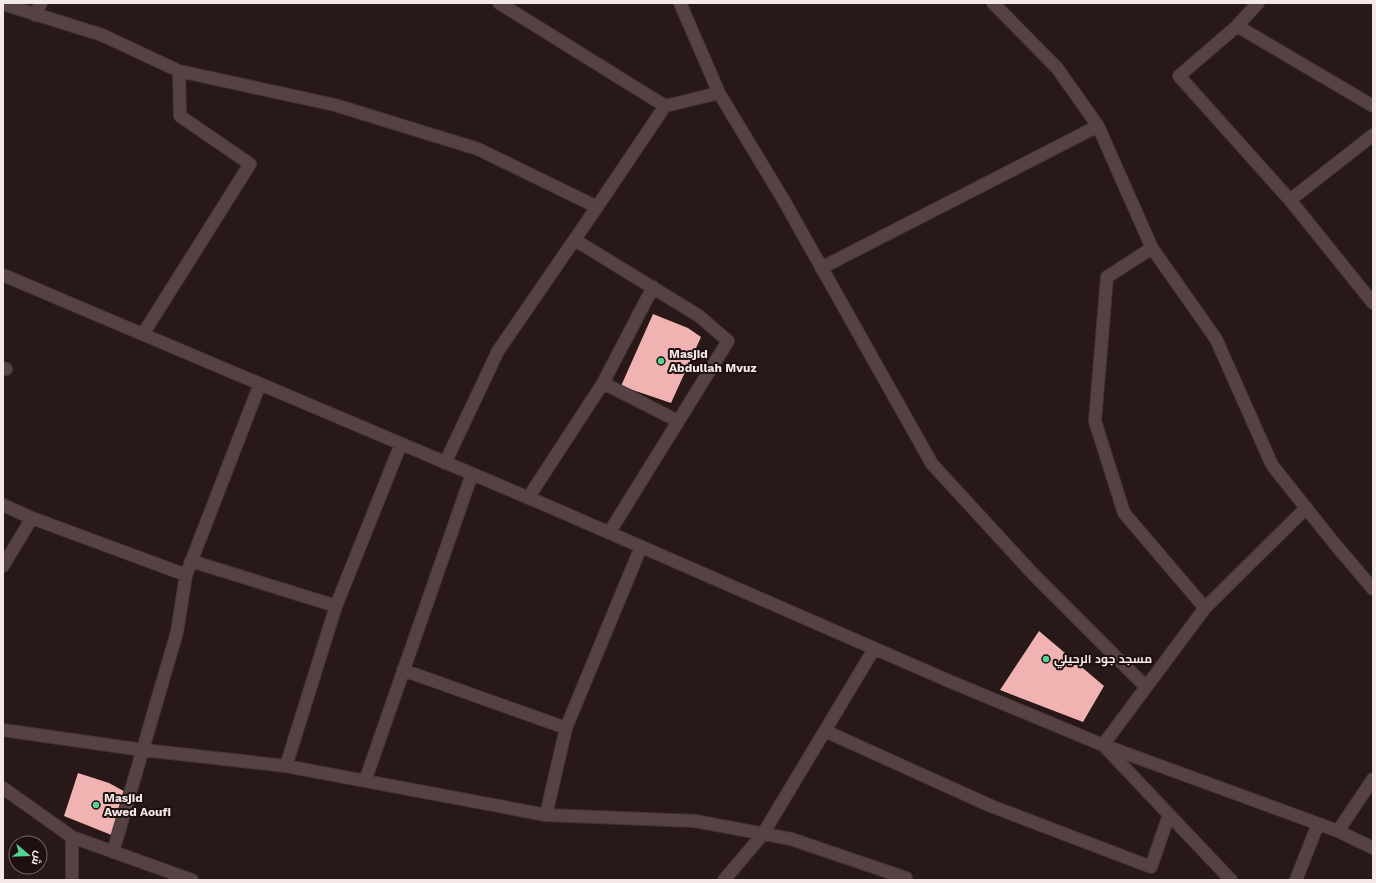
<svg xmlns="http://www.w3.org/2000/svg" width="1376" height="883" font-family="'Work Sans',Cairo,sans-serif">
	<rect width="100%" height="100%" fill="#291818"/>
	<!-- building -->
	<path fill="#f1b2b2" d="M653 314 688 328 701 337 671 403 621 386Z
		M1039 631 1104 686 1083 722 1000 690Z
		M78 773 109 783 129 794 114 836 64 816Z"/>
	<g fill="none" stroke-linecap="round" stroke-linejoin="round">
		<defs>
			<path id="minor" d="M499 3 665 106
				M680 3 719 93 783 199 932 464 1035 576 1146 687
				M993 3 1057 68 1098 126 1152 248 1216 339 1272 465 1334 543 1373 589
				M1258 3 1237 26 1179 76 1290 200 1373 303
				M3 4 102 35 179 71 335 105 478 149 597 207
				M35 15 41 3
				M1237 26 1373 106
				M1290 200 1373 135
				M575 240 699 316 728 341 609 533
				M1152 248 1107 277 1095 421 1124 513 1205 608
				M821 268 1098 126
				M3 275 548 506 949 681 1103 745 1338 831 1373 848
				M143 334 250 164 180 116 179 71
				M3 368 6 369
				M603 383 678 421
				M445 463 498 351 597 207 665 106 719 93
				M528 498 603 383 653 287
				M3 505 32 518 186 575
				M191 561 336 606
				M3 566 32 518
				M403 670 566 728
				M3 730 143 750 286 766 546 815 695 821 791 839 906 878
				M825 731 991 806 1151 867 1169 815
				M1103 745 1205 608 1306 508
				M1106 748 1231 880
				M286 766 336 606 401 444
				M365 781 472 474
				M3 788 72 837 192 880
				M546 815 566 728 641 547
				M1338 831 1373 779
				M113 852 177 632 186 575 260 384
				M72 880V837
				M724 880 763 834 874 649
				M1296 880 1318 824"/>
		</defs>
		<!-- minor casing -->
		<use href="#minor" stroke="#433636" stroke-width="14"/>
		<!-- minor -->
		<use href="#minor" stroke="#564242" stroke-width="12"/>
	</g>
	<!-- markers -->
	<g fill="#54d396" stroke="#1f0f0f" stroke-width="1.5">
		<circle cx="661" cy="361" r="4"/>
		<circle cx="1046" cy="659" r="4"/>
		<circle cx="96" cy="805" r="4"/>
	</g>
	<g text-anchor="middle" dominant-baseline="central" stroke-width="4" stroke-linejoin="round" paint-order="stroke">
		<!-- poi labels -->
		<g font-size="12" font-weight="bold" fill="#f3e7e7" stroke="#1f0f0f" text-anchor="start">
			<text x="669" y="354">Masjid<tspan x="669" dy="14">Abdullah Mvuz</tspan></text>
			<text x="1054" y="659">مسجد جود الرحيلي</text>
			<text x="104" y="798">Masjid<tspan x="104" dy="14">Awed Aoufi</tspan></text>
		</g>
	</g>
	<!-- border -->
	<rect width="1376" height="883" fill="none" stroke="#f3e7e7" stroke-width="8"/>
	<!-- north arrow -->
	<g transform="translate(28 855) rotate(109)"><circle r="19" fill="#1f0f0f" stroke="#746565"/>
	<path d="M0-3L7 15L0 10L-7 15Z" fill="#54d396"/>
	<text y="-6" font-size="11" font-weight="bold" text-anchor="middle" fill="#f3e7e7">ش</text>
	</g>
</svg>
